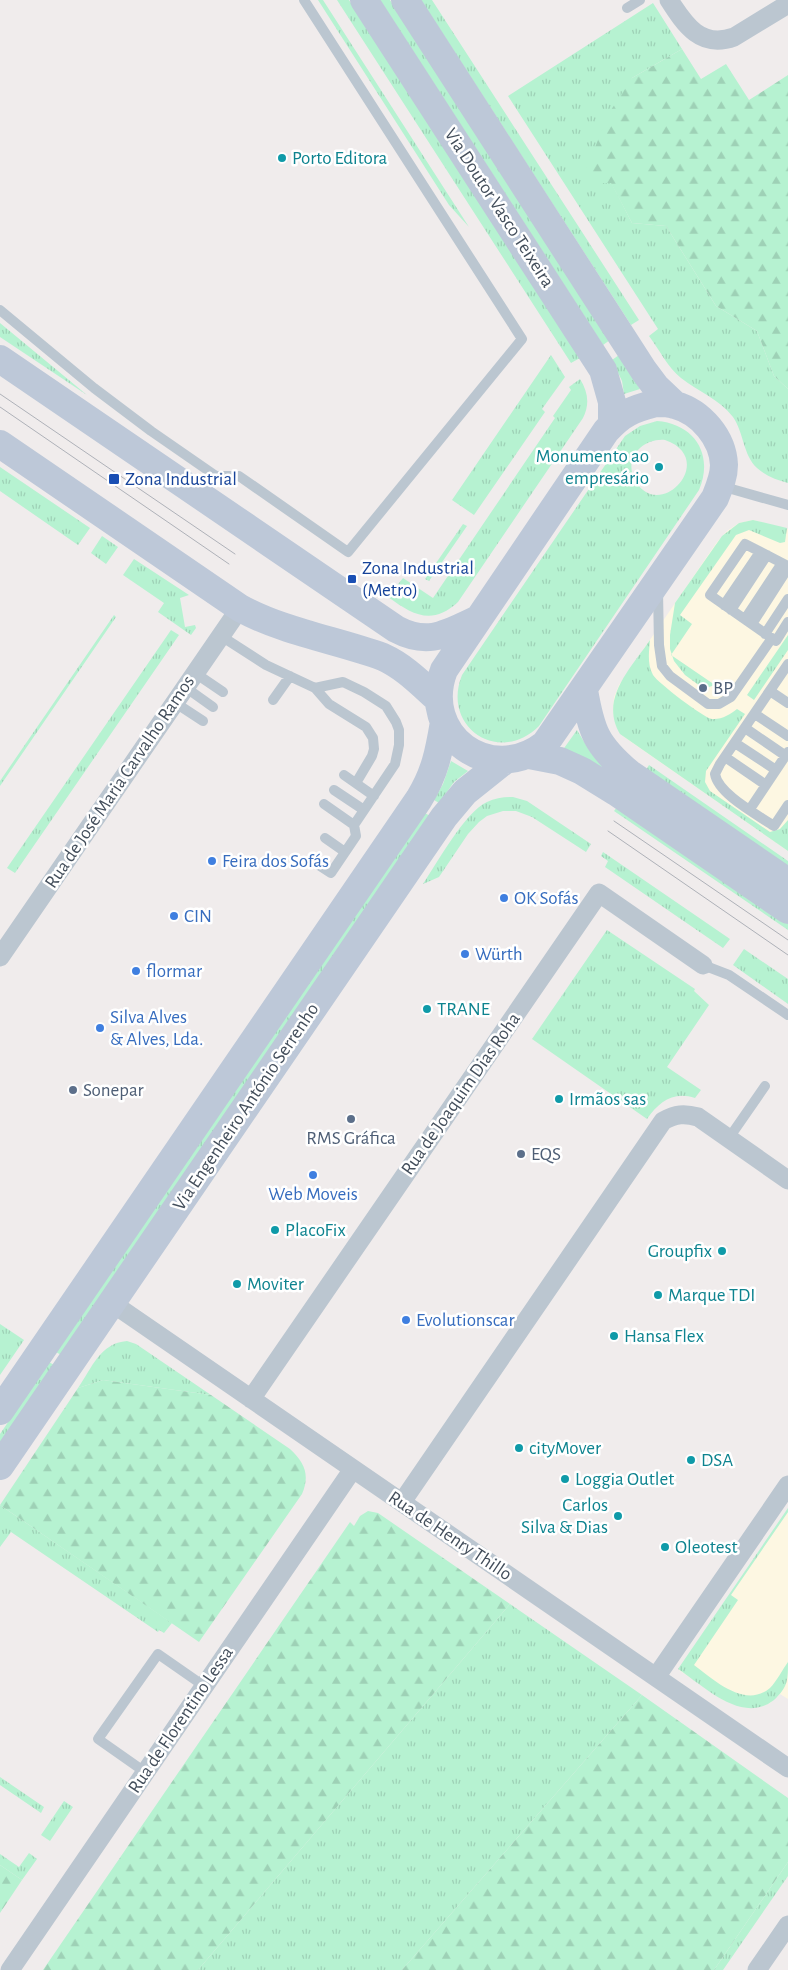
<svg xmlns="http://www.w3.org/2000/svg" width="788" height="1970" font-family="'Alegreya Sans',sans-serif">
	<defs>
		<pattern id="grass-tufts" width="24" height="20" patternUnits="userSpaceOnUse" patternTransform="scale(1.25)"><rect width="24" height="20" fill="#b6f2d1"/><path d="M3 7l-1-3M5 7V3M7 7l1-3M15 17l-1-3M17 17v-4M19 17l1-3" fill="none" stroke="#9ed1b6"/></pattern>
		<pattern id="forest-firs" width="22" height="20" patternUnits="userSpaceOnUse" patternTransform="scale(1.25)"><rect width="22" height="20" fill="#b6f2d1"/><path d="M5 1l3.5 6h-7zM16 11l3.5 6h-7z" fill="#9ed1b6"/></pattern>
	</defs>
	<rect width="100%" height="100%" fill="#f0ecec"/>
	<!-- commercial -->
	<path fill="#fdf7e2" d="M753 520 788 529V851L624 737 616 726 613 712 614 697 619 685 717 542 727 531 739 523Z
		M788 1512V1699L780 1694 770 1703 761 1706 753 1708 743 1707 723 1700 679 1670Z"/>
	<!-- grass -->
	<path fill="url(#grass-tufts)" fill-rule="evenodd" d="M318 0H323L469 227 449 205Z
		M337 0H349L580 358 571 363Z
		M380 0H390L610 340 603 345Z
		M421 0H432L639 320 631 325Z
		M653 3 682 49 632 78 611 182 632 223 666 226 716 306 757 331 774 376 788 389V483C777 480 766 476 757 468 743 455 744 433 733 417 719 399 699 392 681 378 668 368 659 349 649 336L658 329 508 96Z
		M0 323 87 395 0 337Z
		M551 355 565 377 542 409 545 412 474 515 452 500Z
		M619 355 640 389 624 394 622 381 612 360Z
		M580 379C588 392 590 404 583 418L458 602C432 626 413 615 388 597L403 578 433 598 555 418 553 416 571 390 569 387Z
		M657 421C695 424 714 455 699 490L539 726C499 766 441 727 462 675L625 436 640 426ZM665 440C719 459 659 524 635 480 623 458 643 438 665 440Z
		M0 467 90 528 78 545 0 491Z
		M753 520 787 528 785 542 780 543 749 530 736 535 680 615 692 624 671 655 715 685 706 688 700 686 685 675 674 661 670 649V635L675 603 722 536 739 523Z
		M463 524 467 526 429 581 425 579Z
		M102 536 118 547 106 564 91 553Z
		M134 559 189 595 180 598 185 627 195 625 196 628 191 635 158 612 164 603 123 575Z
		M114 615 116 617 0 786V781Z
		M171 630 179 635 15 873 7 868Z
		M788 635V650L754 700 747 695Z
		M650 640C649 652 647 664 653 675 658 683 704 718 712 719 721 720 731 714 737 709L745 714 706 771 705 782 710 791 770 832 780 829 788 820V851L620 734C599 699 631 668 650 640Z
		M577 730 589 750 604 769 562 751Z
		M451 761 468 771 454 782 439 803 434 800 443 784Z
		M649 765 788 861V867L646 770Z
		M513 797 527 801 591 844 586 852 532 817 516 811H503L487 816 479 822 468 834 439 877 423 884C437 863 465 812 487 802 495 798 504 797 513 797Z
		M617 807 788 924V930L614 811Z
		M425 813 430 816 61 1355 56 1352Z
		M603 852 730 939 723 948 605 867 608 861 601 856Z
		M607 930 695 989 694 991 709 1005 667 1067 701 1090 695 1098C673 1091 659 1102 647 1119L532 1039Z
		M744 949 788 979V1004L733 965Z
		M0 1324 24 1340 0 1375Z
		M127 1341 136 1344 211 1395 103 1380 78 1388C92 1368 100 1343 127 1341Z
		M49 1362 54 1365 0 1444V1434Z
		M0 1505 172 1623 164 1633 159 1630 158 1632 11 1532 0 1547Z
		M788 1508V1512L731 1595 738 1600 694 1665C714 1680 745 1709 770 1688 777 1681 782 1670 788 1662 788 1680 788 1687 774 1700 742 1725 704 1686 678 1669Z
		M510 1604 642 1695 402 1970H198Z
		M0 1777 44 1807 41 1813 0 1785Z
		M64 1801 73 1807 50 1841 41 1835Z
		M29 1853 37 1859 22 1880 0 1865V1854L19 1867Z
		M788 1862V1876L723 1970H714Z"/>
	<!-- forest -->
	<path fill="url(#forest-firs)" d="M682 49 701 79 726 64 749 100 788 75V389L774 376 757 331 716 306 666 226 632 223 611 183H593L585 172 609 113 632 78Z
		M103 1380 211 1395 290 1449C305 1463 310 1475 302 1494L199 1642 0 1505 78 1388Z
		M368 1511 378 1513 510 1604 198 1970H43L350 1522 354 1526 360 1516Z
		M642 1695 788 1798V1862L714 1970H402Z
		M0 1865 22 1880 0 1913Z"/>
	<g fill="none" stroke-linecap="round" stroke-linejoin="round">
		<!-- lane -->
		<path stroke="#bbc6d0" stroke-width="10" d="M627 8 640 0
			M0 310 94 388 151 431 216 476H239L348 552 522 339 304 0
			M721 486 788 505
			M788 566 745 544 710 595 776 641 788 622
			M658 591 659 645 662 666 670 676 708 704H719L731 697 772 638
			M724 605 760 552
			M731 610 767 555
			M745 619 782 563
			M752 624 788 568
			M765 634 788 599
			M221 636 266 665 315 688 329 704 366 727 373 738 374 749 372 756 356 783
			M788 664 720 764 715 774C718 794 758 815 774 826L788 805
			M195 673 223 692
			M185 687 213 707
			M770 691 788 703
			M273 700 290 676
			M174 702 203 721
			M755 714 788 736
			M745 728 786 756
			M735 743 776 770
			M725 757 766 785
			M344 775 374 796
			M334 790 364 810
			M324 804 354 825
			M750 809 788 752
			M325 838 345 852
			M311 860 331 873 356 836 354 825 395 764 399 745V730L396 722 386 706 364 692 343 682 315 688
			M703 965 729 975 788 1015
			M729 1138 765 1086
			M145 1772 98 1739 158 1654 204 1686"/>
		<!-- street -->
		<path stroke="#bbc6d0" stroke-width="19" d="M669 0C685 25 701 49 734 37L788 4
			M0 957 240 608
			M112 1303 788 1768
			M251 1399 599 893 703 965
			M402 1502 663 1121C676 1114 684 1113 698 1117L788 1180
			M656 1677 788 1485
			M10 1970 353 1469
			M757 1970 788 1925"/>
		<!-- secondary -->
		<path stroke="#bdc8d8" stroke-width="28" d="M364 0 603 370 612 402V424
			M405 0 644 371 656 387 675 405
			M0 359 396 629C428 646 446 634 476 620
			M656 403C662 403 669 403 675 405 701 412 723 438 724 465 724 477 719 488 715 498L545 744C490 787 419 735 444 670L606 431C622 413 633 409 656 403Z
			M0 444 240 608C284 632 336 640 383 657 405 667 421 684 439 700
			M584 690C591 731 596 745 629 773L788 882
			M529 755 560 761 582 771 616 792 788 910
			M0 1411 419 799C435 773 439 752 444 722
			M0 1466 444 817 465 792 504 761"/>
		<!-- tram -->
		<path stroke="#aeb1b8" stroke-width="1" d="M0 394 235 554
			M0 407 229 564
			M614 821 788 940
			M608 831 788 955"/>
	</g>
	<!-- markers -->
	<g fill="#0f9aa8" stroke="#fff" stroke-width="2">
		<circle cx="282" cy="158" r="5"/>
		<circle cx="659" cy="467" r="5"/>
		<circle cx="427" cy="1009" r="5"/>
		<circle cx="559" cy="1099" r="5"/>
		<circle cx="275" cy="1230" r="5"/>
		<circle cx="722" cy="1251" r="5"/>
		<circle cx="237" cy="1284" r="5"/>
		<circle cx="658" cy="1295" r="5"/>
		<circle cx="614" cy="1336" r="5"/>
		<circle cx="519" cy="1448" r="5"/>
		<circle cx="691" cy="1460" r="5"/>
		<circle cx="565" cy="1479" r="5"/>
		<circle cx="618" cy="1516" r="5"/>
		<circle cx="665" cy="1547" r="5"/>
	</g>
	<g fill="#1a4fb4" stroke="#fff" stroke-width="2">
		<rect x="108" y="473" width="12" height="12" rx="2.5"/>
		<rect x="347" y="574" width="10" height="10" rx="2.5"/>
	</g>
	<g fill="#5c6f8a" stroke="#fff" stroke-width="2">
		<circle cx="703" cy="688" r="5"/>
		<circle cx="73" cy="1090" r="5"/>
		<circle cx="351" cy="1119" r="5"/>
		<circle cx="521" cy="1154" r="5"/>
	</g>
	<g fill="#3f7fe0" stroke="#fff" stroke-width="2">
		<circle cx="212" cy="861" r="5"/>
		<circle cx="504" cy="898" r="5"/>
		<circle cx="174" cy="916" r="5"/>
		<circle cx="465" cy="954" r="5"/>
		<circle cx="136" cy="971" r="5"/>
		<circle cx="100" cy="1028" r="5"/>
		<circle cx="313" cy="1175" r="5"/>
		<circle cx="406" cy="1320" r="5"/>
	</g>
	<g text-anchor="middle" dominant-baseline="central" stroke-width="5" stroke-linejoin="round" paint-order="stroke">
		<!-- culture labels -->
		<g font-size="19" fill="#0d838f" stroke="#fff" text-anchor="start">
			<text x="292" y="158">Porto Editora</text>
			<text x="649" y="456" text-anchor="end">Monumento ao<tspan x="649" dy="22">empresário</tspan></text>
			<text x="437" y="1009">TRANE</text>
			<text x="569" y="1099">Irmãos sas</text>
			<text x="285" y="1230">PlacoFix</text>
			<text x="712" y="1251" text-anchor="end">Groupfix</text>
			<text x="247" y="1284">Moviter</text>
			<text x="668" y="1295">Marque TDI</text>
			<text x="624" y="1336">Hansa Flex</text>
			<text x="529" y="1448">cityMover</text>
			<text x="701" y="1460">DSA</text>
			<text x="575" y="1479">Loggia Outlet</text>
			<text x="608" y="1505" text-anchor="end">Carlos<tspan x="608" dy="22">Silva &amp; Dias</tspan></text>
			<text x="675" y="1547">Oleotest</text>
		</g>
		<!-- street labels -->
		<g font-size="19" fill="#434e5b" stroke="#fff">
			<text transform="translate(499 208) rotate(57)">Via Doutor Vasco Teixeira</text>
			<text transform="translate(120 782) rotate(-56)">Rua de José Maria Carvalho Ramos</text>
			<text transform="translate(461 1094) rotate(-55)">Rua de Joaquim Dias Roha</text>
			<text transform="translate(246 1107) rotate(-56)">Via Engenheiro António Serrenho</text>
			<text transform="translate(450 1536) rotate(34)">Rua de Henry Thillo</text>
			<text transform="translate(181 1720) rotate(-56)">Rua de Florentino Lessa</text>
		</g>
		<!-- transit labels -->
		<g font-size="19" fill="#164399" stroke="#fff" text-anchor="start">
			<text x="125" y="479">Zona Industrial</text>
			<text x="362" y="568">Zona Industrial<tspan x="362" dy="22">(Metro)</tspan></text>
		</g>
		<!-- service labels -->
		<g font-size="19" fill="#4e5e75" stroke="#fff" text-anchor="start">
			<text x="713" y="688">BP</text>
			<text x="83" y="1090">Sonepar</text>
			<text x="351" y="1138" text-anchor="middle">RMS Gráfica</text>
			<text x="531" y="1154">EQS</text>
		</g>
		<!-- shop labels -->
		<g font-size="19" fill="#366cbe" stroke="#fff" text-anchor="start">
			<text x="222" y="861">Feira dos Sofás</text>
			<text x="514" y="898">OK Sofás</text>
			<text x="184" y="916">CIN</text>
			<text x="475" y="954">Würth</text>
			<text x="146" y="971">flormar</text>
			<text x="110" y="1017">Silva Alves<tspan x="110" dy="22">&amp; Alves, Lda.</tspan></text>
			<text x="313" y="1194" text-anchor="middle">Web Moveis</text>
			<text x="416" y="1320">Evolutionscar</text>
		</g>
	</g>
</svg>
